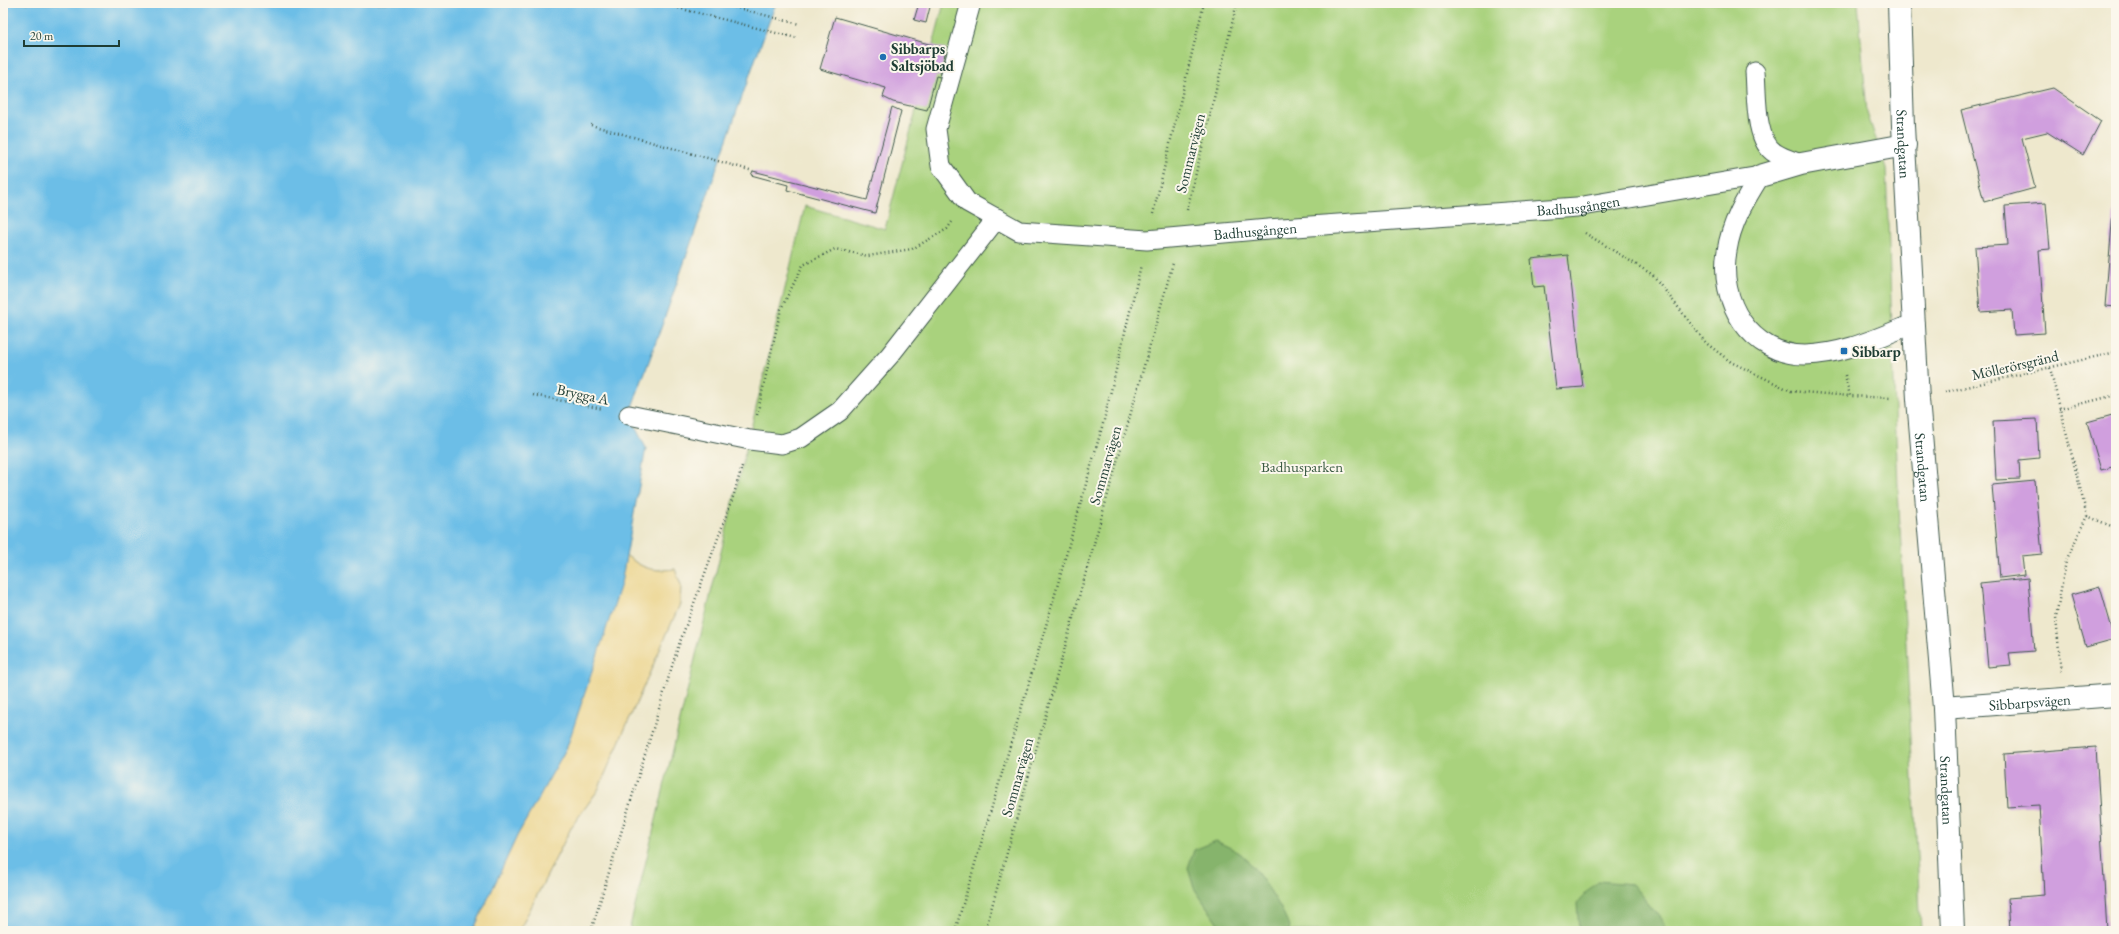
<svg xmlns="http://www.w3.org/2000/svg" width="2119" height="934" font-family="'EB Garamond',serif">
	<rect width="100%" height="100%" fill="#fbf7ec"/>
	<filter id="ink" filterUnits="userSpaceOnUse"><feTurbulence type="fractalNoise" baseFrequency=".025" numOctaves="2"/><feDisplacementMap in="SourceGraphic" scale="8" xChannelSelector="R" yChannelSelector="G"/><feConvolveMatrix kernelMatrix="1 2 1 2 8 2 1 2 1" color-interpolation-filters="sRGB"/></filter>
	<filter id="wash" filterUnits="userSpaceOnUse"><feTurbulence type="fractalNoise" baseFrequency=".012" numOctaves="4" result="noise"/><feDisplacementMap in="SourceGraphic" scale="16" xChannelSelector="R" yChannelSelector="G"/><feGaussianBlur stdDeviation="0.9" result="paint"/><feColorMatrix in="noise" values="0 0 0 0 0 0 0 0 0 0 0 0 0 0 0 0 0 1.4 0 .05"/><feComposite in="paint" operator="in"/></filter>
	<g filter="url(#wash)">
		<rect width="100%" height="100%" fill="#eee8cd"/>
		<!-- green -->
		<path fill="#a9d27d" stroke="#648858" d="M944 3H1858L1867 113 1886 168 1898 489 1921 931H629L805 206 885 229Z"/>
		<!-- forest -->
		<path fill="#86b46c" stroke="#527850" d="M1216 841C1224 845 1234 849 1241 854 1255 866 1288 914 1290 931H1223L1194 888 1188 868 1194 850Z
			M1598 881 1632 884 1665 924 1666 931H1579L1577 903Z"/>
		<!-- sand -->
		<path fill="#eeda9e" stroke="#868c69" d="M623 553C642 568 650 572 675 569L681 585 680 604 598 790 572 826 519 931H473L517 836 567 747Z"/>
		<!-- water -->
		<path fill="#6cbee7" stroke="#467e8e" d="M3 3H776C725 139 681 278 629 415L646 448 621 584 567 747 517 836 473 931H3Z"/>
		<g id="blocks">
			<!-- building -->
			<path fill="#d09fde" d="M919 3H931L926 23 914 20Z
				M835 17 946 49 940 77 936 76 927 110 893 102 883 97 886 88 820 69Z
				M2053 88 2101 121 2083 155 2047 132 2022 138 2035 188 1984 202 1961 110Z
				M892 107 901 111 875 213 787 190 788 185 751 175 753 171 867 200Z
				M2114 200H2116V307L2105 306Z
				M2046 203 2050 249 2039 250 2045 333 2014 335 2012 310 1980 312 1975 247 2008 245 2005 206Z
				M1568 255 1583 387 1556 389 1544 286 1534 287 1531 259Z
				M2116 414V466L2101 470 2087 422Z
				M2037 419 2039 458 2019 460 2020 479 1996 480 1993 421Z
				M2035 481 2042 554 2022 556 2024 575 2000 578 1992 485Z
				M2028 578 2034 651 2009 653 2011 665 1988 667 1980 583Z
				M2100 587 2115 639 2086 647 2071 595Z
				M2096 747 2107 931H2010L2008 898 2044 895 2039 805 2007 807 2004 754Z"/>
		</g>
	</g>
	<g filter="url(#ink)">
		<use href="#blocks" fill-opacity="0" stroke="#3e574b" stroke-width="1"/>
		<g fill="none" stroke-linecap="round" stroke-linejoin="round">
			<defs>
				<g id="service">
					<path id="s1" d="M971 3 936 129 941 166 967 202 1019 231 1147 240 1268 229 1577 207 1760 176"/>
					<path d="M1755 72C1757 94 1754 140 1775 153 1782 158 1793 161 1801 164"/>
					<path d="M1760 176C1745 200 1731 223 1727 251 1718 301 1750 355 1805 355 1845 354 1879 337 1915 323"/>
					<path d="M629 415 750 440 782 444 801 438 840 411 890 355 997 218"/>
				</g>
				<g id="minor">
					<path d="M1760 176 1801 164 1905 145"/>
					<path id="s2" d="M1944 708 2116 695"/>
				</g>
				<g id="tertiary">
					<path id="s3" d="M1899 3 1903 126 1918 399 1944 708 1953 931"/>
				</g>
			</defs>
			<!-- service casing -->
			<use href="#service" stroke="#3e574b" stroke-width="21"/>
			<!-- minor casing -->
			<use href="#minor" stroke="#3e574b" stroke-width="24"/>
			<!-- tertiary casing -->
			<use href="#tertiary" stroke="#3e574b" stroke-width="24"/>
			<!-- path -->
			<path stroke="#3e574b" stroke-width="2.5" stroke-dasharray="1 3" stroke-linecap="butt" d="M659 3 796 38
				M719 3 799 24
				M591 125 753 171
				M1187 210 1237 3
				M1153 214 1204 3
				M1585 233 1653 275 1706 343 1731 362 1791 391 1850 396
				M2050 368 2087 516 2066 561 2056 617 2061 673
				M1845 375 1850 396 1891 398
				M1945 392 2116 352
				M533 395 603 409
				M2059 409 2116 395
				M757 415 781 309 803 265 835 249 868 256 912 249 947 229 952 222
				M2087 516 2116 528
				M591 931 677 650 734 494 742 466
				M955 931 1050 612 1104 420 1141 265
				M985 931 1173 263"/>
			<!-- service -->
			<use href="#service" stroke="#fff" stroke-width="19"/>
			<!-- minor -->
			<use href="#minor" stroke="#fff" stroke-width="22"/>
			<!-- tertiary -->
			<use href="#tertiary" stroke="#fff" stroke-width="22"/>
		</g>
	</g>
	<!-- markers -->
	<g fill="#1f6fb2" stroke="#fbf7ec" stroke-width="1.5">
		<circle cx="883" cy="57" r="4"/>
		<rect x="1840" y="347" width="8" height="8" rx="2"/>
	</g>
	<g text-anchor="middle" dominant-baseline="central" stroke-width="4" stroke-linejoin="round" paint-order="stroke">
		<!-- poi labels -->
		<g font-size="15" font-weight="bold" fill="#1f3d34" stroke="#fbf7ec" text-anchor="start">
			<text x="891" y="48">Sibbarps<tspan x="891" dy="17">Saltsjöbad</tspan></text>
			<text x="1852" y="351">Sibbarp</text>
		</g>
		<!-- street labels -->
		<g font-size="15" fill="#1f3d34" stroke="#fbf7ec">
			<text stroke="none"><textPath href="#s3" startOffset="141">Strandgatan</textPath></text>
			<text transform="translate(1190 153) rotate(-76)">Sommarvägen</text>
			<text stroke="none"><textPath href="#s1" startOffset="833">Badhusgången</textPath></text>
			<text stroke="none"><textPath href="#s1" startOffset="509">Badhusgången</textPath></text>
			<text transform="translate(2015 365) rotate(-13)">Möllerörsgränd</text>
			<text transform="translate(583 394) rotate(12)">Brygga A</text>
			<text transform="translate(1105 465) rotate(-74)">Sommarvägen</text>
			<text stroke="none"><textPath href="#s3" startOffset="465">Strandgatan</textPath></text>
			<text stroke="none"><textPath href="#s2" startOffset="86">Sibbarpsvägen</textPath></text>
			<text transform="translate(1017 777) rotate(-74)">Sommarvägen</text>
			<text stroke="none"><textPath href="#s3" startOffset="789">Strandgatan</textPath></text>
		</g>
		<!-- park labels -->
		<g font-size="15" fill="#3b5b43" stroke="#fbf7ec">
			<text x="1302" y="466">Badhusparken</text>
		</g>
	</g>
	<!-- margin -->
	<rect width="2119" height="934" fill="none" stroke="#fbf7ec" stroke-width="16"/>
	<!-- scale -->
	<path d="M24 40v6h95v-6" fill="none" stroke="#1f3d34" stroke-width="2"/>
	<text x="30" y="40" font-size="12" fill="#1f3d34" stroke="#fbf7ec" stroke-width="3" paint-order="stroke">20 m</text>
</svg>
